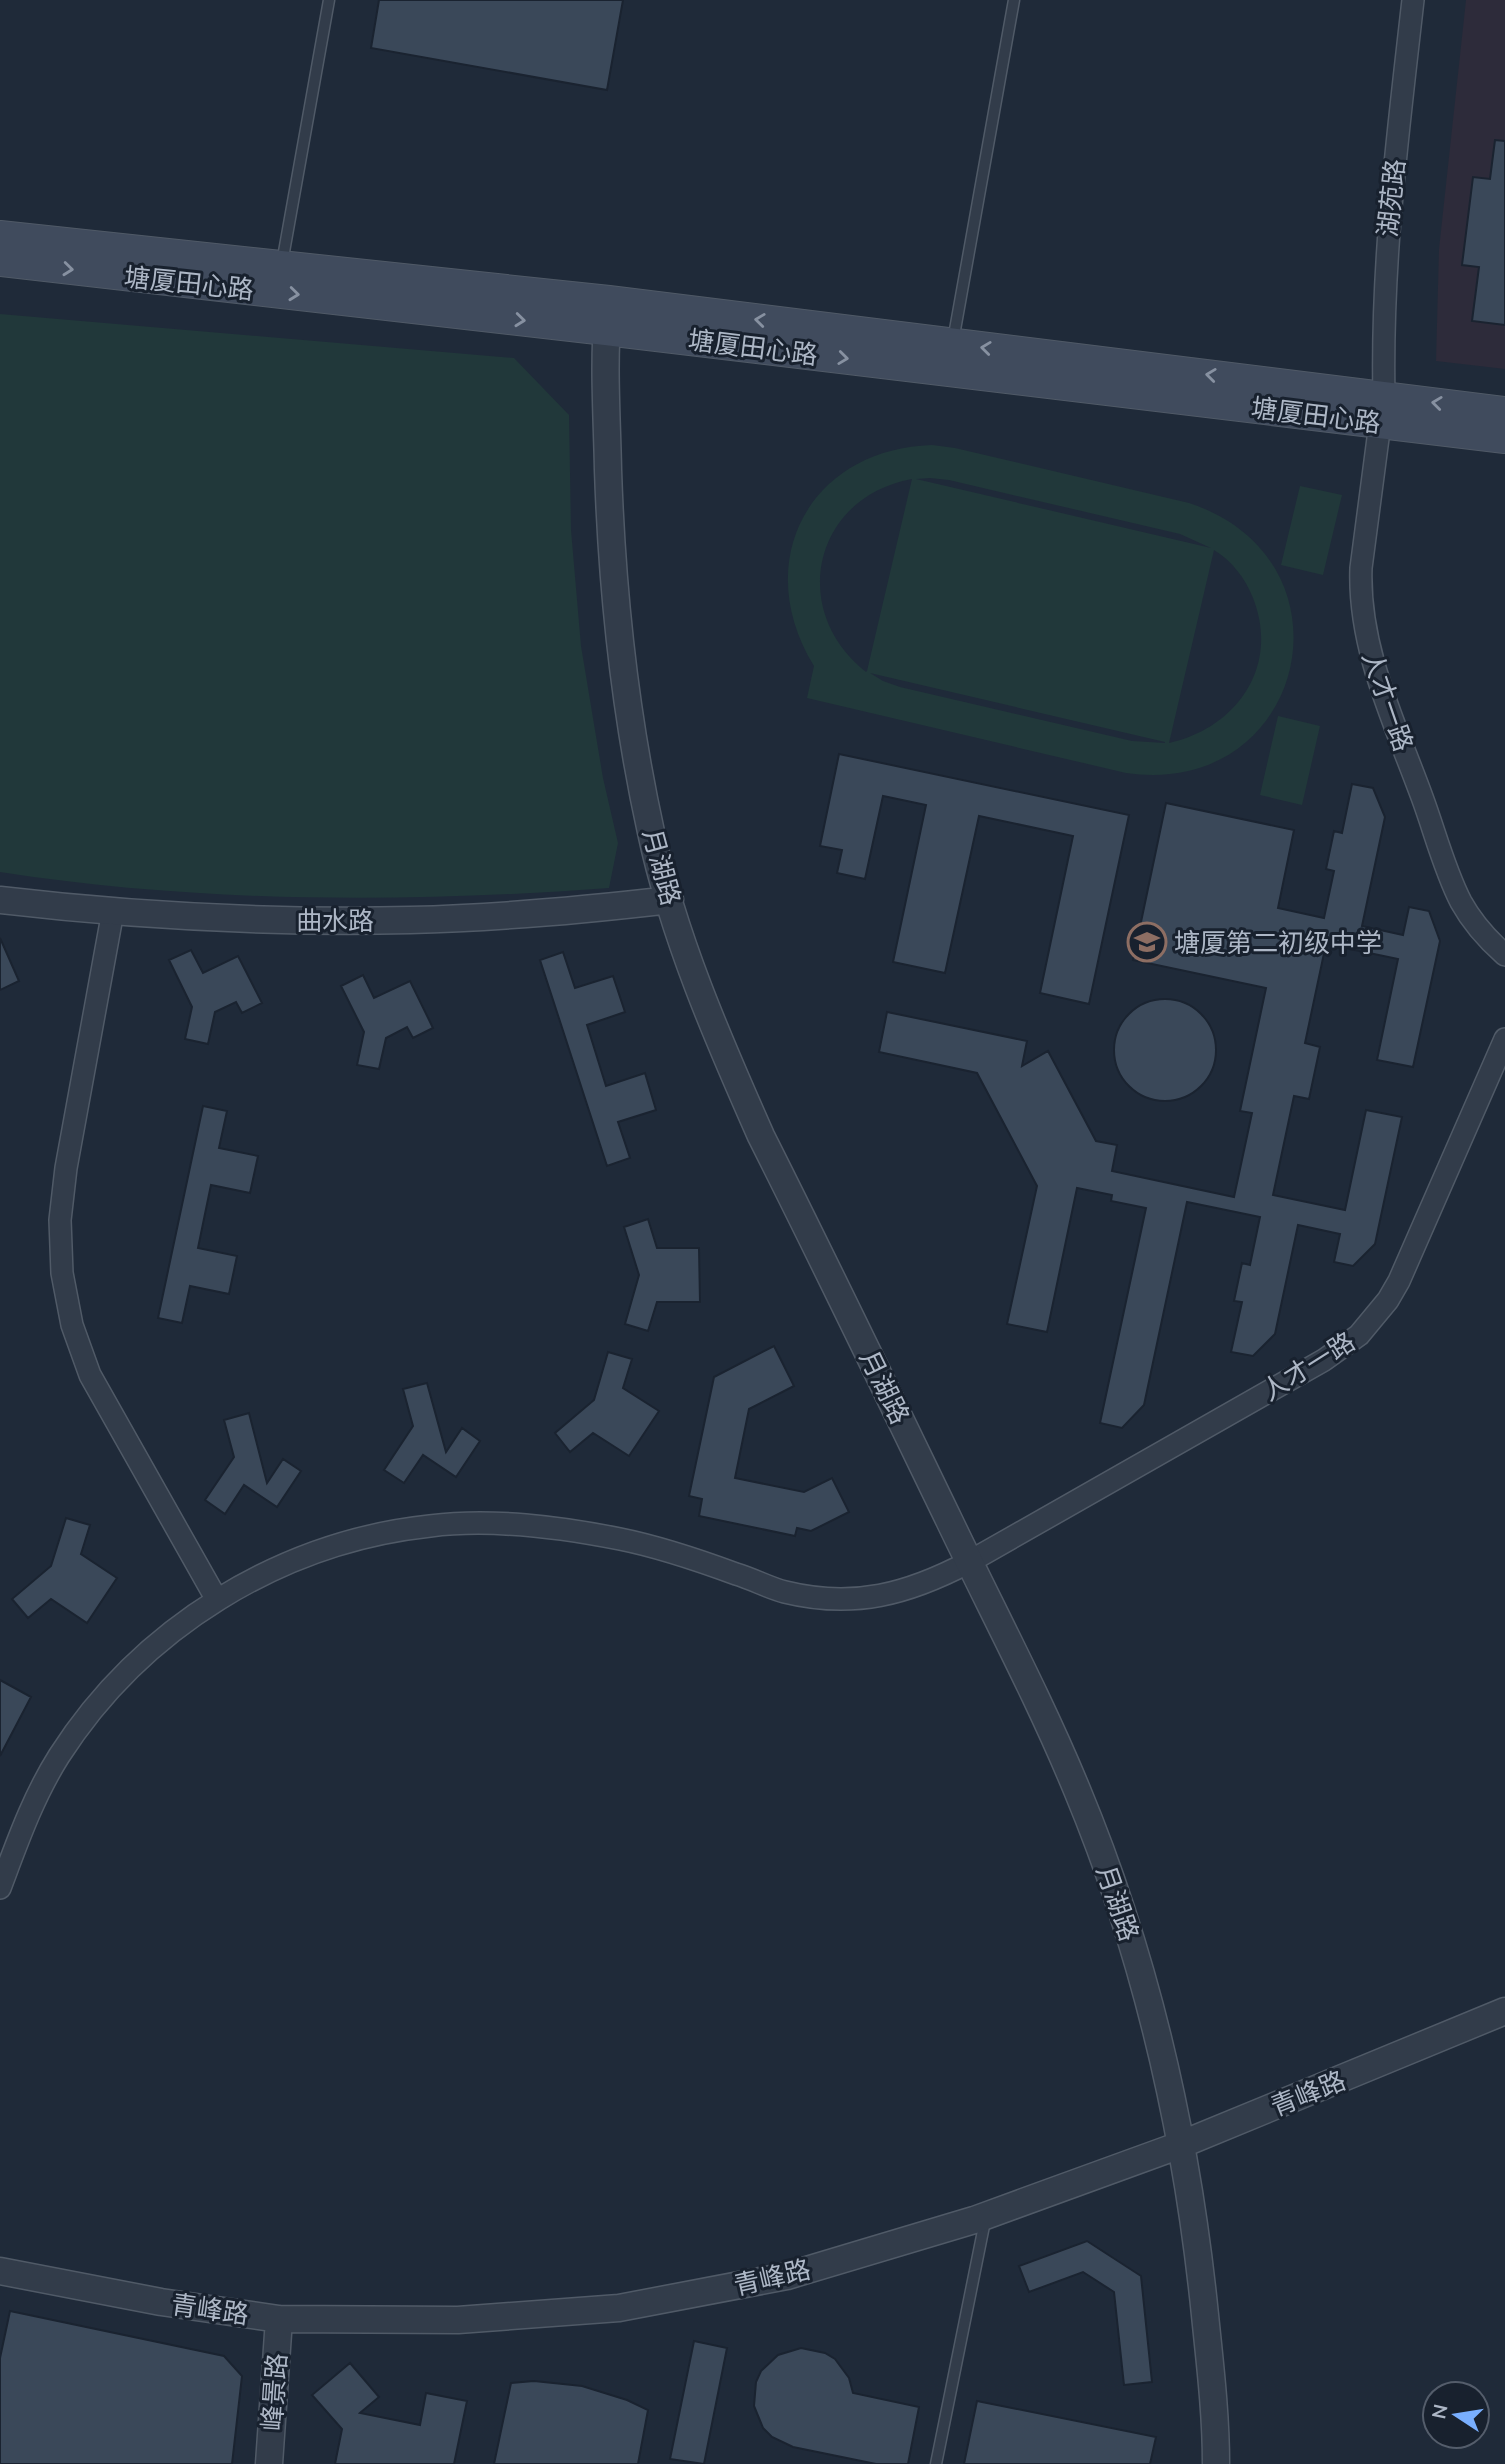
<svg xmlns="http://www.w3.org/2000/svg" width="1505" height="2464" font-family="Mulish,'Noto Sans SC',sans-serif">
	<rect width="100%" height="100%" fill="#1f2a39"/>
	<!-- medical -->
	<path fill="#2d2b3a" d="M1466 0H1505V369L1436 361 1439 249Z"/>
	<!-- green -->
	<path fill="#21383a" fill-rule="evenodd" d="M0 314 514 358 569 415 571 530 581 646 603 778 618 843 609 888C406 903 201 903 0 872Z
		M932 445 955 448 1189 503C1362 560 1306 799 1126 773L807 698 814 666C750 562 809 449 932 445ZM930 478 949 480 1180 534 1211 548 916 479ZM912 479 867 671 866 672C788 611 813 497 912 479ZM1214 550C1231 560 1246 579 1253 598 1280 666 1237 728 1169 743ZM870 673 1165 742V743L1132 741 900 687 883 681Z
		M1300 486 1342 495 1323 575 1281 565Z
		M1278 716 1320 726 1302 805 1260 795Z"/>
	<!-- building -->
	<path fill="#3a4859" stroke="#1a2330" stroke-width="2" d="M379 0H623L607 90 371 48Z
		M1495 140 1505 141V325L1472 321 1479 267 1462 265 1473 177 1490 179Z
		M839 754 1129 815 1089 1004 1040 993 1073 836 979 816 945 973 893 962 926 805 883 796 865 879 837 873 842 850 820 846Z
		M1352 784 1373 788 1385 817 1362 926 1403 935 1409 907 1429 911 1440 941 1413 1067 1377 1060 1398 959 1326 944 1305 1043 1320 1047 1309 1099 1294 1096 1273 1195 1345 1210 1366 1110 1402 1117 1375 1244 1353 1266 1334 1262 1340 1234 1298 1225 1275 1334 1253 1356 1231 1352 1242 1302 1234 1301 1242 1263 1250 1265 1260 1217 1187 1202 1144 1405 1122 1428 1100 1423 1146 1208 1111 1201 1112 1195 1077 1188 1047 1332 1007 1324 1037 1186 977 1073 879 1052 887 1012 1027 1041 1022 1066 1048 1051 1096 1141 1117 1145 1112 1171 1234 1197 1252 1113 1240 1111 1266 988 1133 960 1166 803 1294 830 1278 908 1324 918 1334 871 1326 869 1334 831 1342 833Z
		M0 938 19 981 0 990Z
		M191 950 203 973 238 956 262 1003 242 1013 236 1002 215 1012 208 1044 185 1039 192 1007 169 960Z
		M563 952 575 988 613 976 625 1012 587 1025 606 1086 645 1073 656 1110 618 1122 630 1158 607 1166 540 960Z
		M363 975 374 998 410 981 433 1028 413 1038 407 1027 386 1038 379 1069 357 1065 364 1032 341 986Z
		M1114 1050a51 51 0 1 1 102 0a51 51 0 1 1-102 0Z
		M203 1106 227 1111 219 1148 258 1156 250 1193 211 1185 206 1209 198 1248 237 1256 229 1294 190 1286 182 1323 158 1318Z
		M648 1219 657 1248H699L700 1302H657L648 1331 625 1324 639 1275 624 1227Z
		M774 1346 794 1386 749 1409 735 1478 804 1492 832 1478 849 1512 811 1531 797 1528 795 1536 699 1516 702 1499 689 1496 714 1377Z
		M608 1352 632 1359 623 1388 659 1411 629 1456 593 1433 570 1452 555 1433 594 1400Z
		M427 1383 446 1452 462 1428 480 1441 456 1477 423 1455 404 1483 384 1470 413 1426 403 1389Z
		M249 1413 267 1483 283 1459 301 1471 277 1507 244 1485 225 1514 205 1500 234 1457 224 1420Z
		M66 1518 90 1525 81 1554 117 1578 87 1623 51 1599 28 1618 12 1599 51 1566Z
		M0 1680 31 1697 0 1756Z
		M1087 2241 1141 2276 1152 2382 1124 2385 1114 2292 1083 2272 1029 2292 1019 2266Z
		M10 2311 224 2356 242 2376 232 2464H0V2358Z
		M694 2341 727 2348 704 2464 670 2459Z
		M801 2348 825 2353 835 2359 849 2378 853 2393 919 2407 908 2464H876L793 2447 772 2437 763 2428 754 2406 756 2382 761 2371 778 2355Z
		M350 2363 379 2397 360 2413 420 2425 426 2393 467 2401 454 2464H335L342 2429 312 2395Z
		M534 2381 582 2386 627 2400 648 2410 638 2464H494L511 2383Z
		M977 2401 1156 2437 1150 2464H964Z"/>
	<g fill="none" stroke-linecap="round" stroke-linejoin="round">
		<defs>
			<path id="service" d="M282 263 329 0
				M953 341 1014 0
				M936 2464 986 2216"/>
			<path id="minor" d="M1384 397C1381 262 1398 134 1413 0
				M1380 423 1361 568C1358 649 1395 723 1422 797 1435 832 1444 869 1461 902 1472 922 1488 940 1505 955
				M113 911 66 1168 60 1220 62 1273 72 1325 90 1375 217 1600
				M0 1888C17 1843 33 1797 59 1756 141 1628 280 1542 430 1526 492 1518 559 1527 620 1539 660 1547 698 1560 736 1574 753 1579 769 1588 785 1592 854 1609 908 1594 969 1562L1324 1360 1359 1335 1388 1300 1399 1281 1505 1039"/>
			<path id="tertiary" d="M608 311C603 363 607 417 608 470 612 591 625 714 651 832 673 936 718 1039 761 1136 825 1263 887 1392 949 1520 992 1610 1039 1698 1077 1790 1146 1956 1187 2136 1205 2315 1210 2364 1216 2414 1216 2464
				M0 900C136 916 273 923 410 920 497 918 584 910 670 900
				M0 2271 161 2302 279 2319 458 2320 619 2308 787 2276 974 2220 1180 2145 1505 2011
				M269 2464 279 2319"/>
			<path id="secondary" d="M0 236 609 301 1505 412
				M0 261 606 330 1505 438"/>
		</defs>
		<!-- service casing -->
		<use href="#service" stroke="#505a67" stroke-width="13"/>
		<!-- minor casing -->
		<use href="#minor" stroke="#505a67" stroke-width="24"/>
		<!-- tertiary casing -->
		<use href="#tertiary" stroke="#505a67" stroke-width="29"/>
		<!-- secondary casing -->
		<use href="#secondary" stroke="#505a67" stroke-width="32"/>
		<!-- service -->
		<use href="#service" stroke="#323c4a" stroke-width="10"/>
		<!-- minor -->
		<use href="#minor" stroke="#323c4a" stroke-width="21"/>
		<!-- tertiary -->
		<use href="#tertiary" stroke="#323c4a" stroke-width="26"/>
		<!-- secondary -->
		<use href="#secondary" stroke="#404b5d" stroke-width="30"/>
	</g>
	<!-- one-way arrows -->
	<defs><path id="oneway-chevron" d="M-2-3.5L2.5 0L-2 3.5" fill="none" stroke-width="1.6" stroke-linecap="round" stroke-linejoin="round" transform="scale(1.75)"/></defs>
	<g stroke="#8791a1">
		<use href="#oneway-chevron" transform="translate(68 269) rotate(6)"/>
		<use href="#oneway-chevron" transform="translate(294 294) rotate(6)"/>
		<use href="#oneway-chevron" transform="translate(520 320) rotate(6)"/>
		<use href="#oneway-chevron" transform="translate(760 320) rotate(-173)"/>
		<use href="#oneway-chevron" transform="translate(986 348) rotate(-173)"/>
		<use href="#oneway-chevron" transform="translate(843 358) rotate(7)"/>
		<use href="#oneway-chevron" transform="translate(1211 375) rotate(-173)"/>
		<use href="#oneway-chevron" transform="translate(1437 403) rotate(-173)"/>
	</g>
	<!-- icons -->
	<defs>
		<symbol id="school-ring" viewBox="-11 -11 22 22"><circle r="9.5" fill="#18212e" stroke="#8d6e63" stroke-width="1.5"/><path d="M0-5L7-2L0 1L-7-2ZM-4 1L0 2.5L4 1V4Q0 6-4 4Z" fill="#8d6e63"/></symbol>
	</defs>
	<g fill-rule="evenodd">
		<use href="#school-ring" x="1125" y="920" width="44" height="44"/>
	</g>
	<g text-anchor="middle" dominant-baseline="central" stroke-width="6" stroke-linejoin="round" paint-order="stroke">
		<!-- street labels -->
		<g font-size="26" fill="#adb7c6" stroke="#18212e">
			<text transform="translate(1391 198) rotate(-84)">湖苑路</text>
			<text transform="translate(189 283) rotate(6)">塘厦田心路</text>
			<text transform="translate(753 347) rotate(7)">塘厦田心路</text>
			<text transform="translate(1316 415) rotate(7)">塘厦田心路</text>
			<text transform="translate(1388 701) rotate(71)">人才一路</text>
			<text transform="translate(662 867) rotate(75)">月湖路</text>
			<text x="335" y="920">曲水路</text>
			<text transform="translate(1308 1366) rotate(-32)">人才一路</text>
			<text transform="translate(885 1387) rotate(64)">月湖路</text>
			<text transform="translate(1118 1903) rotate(71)">月湖路</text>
			<text transform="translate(1308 2093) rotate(-22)">青峰路</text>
			<text transform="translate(772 2277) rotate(-13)">青峰路</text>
			<text transform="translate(210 2309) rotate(8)">青峰路</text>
			<text transform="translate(274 2392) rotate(-86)">峰景路</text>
		</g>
		<!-- poi labels -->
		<g font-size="26" fill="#adb7c6" stroke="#18212e" text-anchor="start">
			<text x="1174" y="942">塘厦第二初级中学</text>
		</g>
	</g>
	<!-- north arrow -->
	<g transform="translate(1456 2415) rotate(282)"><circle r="33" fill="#18212e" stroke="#545d6b" stroke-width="2"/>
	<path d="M0-5L12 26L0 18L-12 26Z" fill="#79afff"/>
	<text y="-10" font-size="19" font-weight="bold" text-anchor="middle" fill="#adb7c6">N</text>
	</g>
</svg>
